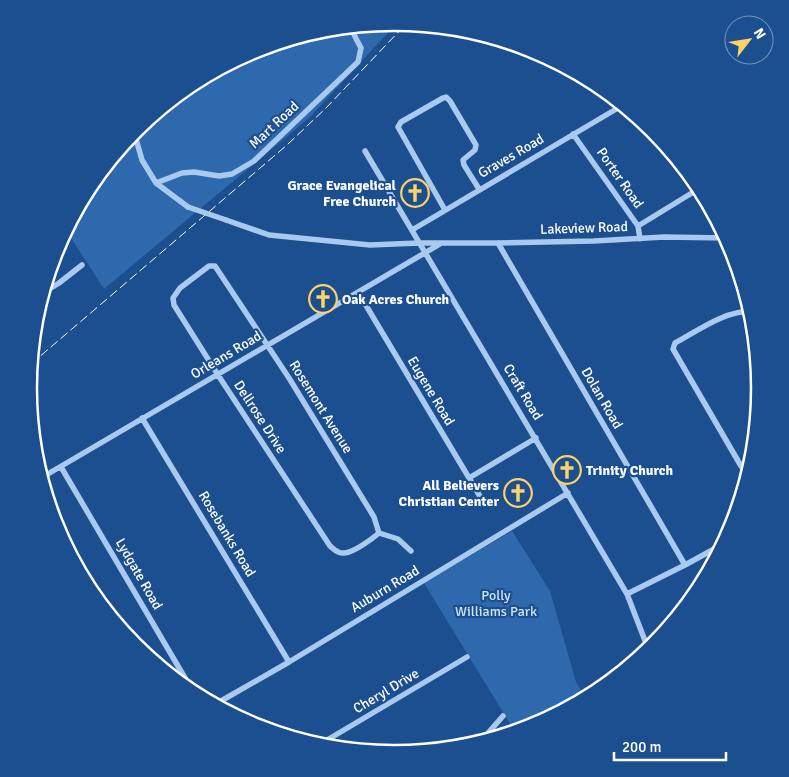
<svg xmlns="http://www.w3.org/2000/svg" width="789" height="777" font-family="Signika,sans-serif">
	<rect width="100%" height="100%" fill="#1b4f8f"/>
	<!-- green -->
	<path fill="#2e69ad" d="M397 23 309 118 104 289 66 230 90 185 136 130 191 84 255 50 323 29Z
		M512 531 550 591 576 682 586 699 534 727 515 732 424 583Z"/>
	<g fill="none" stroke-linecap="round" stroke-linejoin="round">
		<!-- minor -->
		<path stroke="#a9c9ee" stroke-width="5.5" d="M134 132 142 160 156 183 188 207
			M573 134 638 226 640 239
			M365 151 627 594 649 651
			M156 183 182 173 194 172 219 176 232 174 254 161 358 62 361 48 350 27
			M445 210 398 127 401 122 443 98 446 97 450 101 476 145 475 150 463 160 464 165 479 189
			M226 220 269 235 370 245 419 243H498L594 241 664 237 727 238
			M638 226 700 188
			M412 230 623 105
			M498 243 685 565
			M358 292 484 503
			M43 293 59 283 82 265
			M142 418 289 662
			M61 467 195 695
			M749 474 741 466 673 349 675 343C699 330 724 311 752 311
			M41 478 440 244
			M469 478 536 438
			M379 533C372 539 353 553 344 553 338 554 334 549 330 546L218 375 174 305 173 298 180 288 209 266H215L289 378 374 517 379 533 398 539 411 551
			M627 594 685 565 725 543
			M214 705 289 662 568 493
			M474 745 481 741 503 716
			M317 746 467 657"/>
		<!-- rail -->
		<path stroke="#fff" stroke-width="1" stroke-dasharray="9 4" stroke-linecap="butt" d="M31 364 287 145 326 108 406 24"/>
		<!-- minor-bridge -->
		<path stroke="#a9c9ee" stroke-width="5.5" d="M188 207 226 220"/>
	</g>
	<!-- icons -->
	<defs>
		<symbol id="church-ring" viewBox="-11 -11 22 22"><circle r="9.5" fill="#1b4f8f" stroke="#ffd166" stroke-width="1.5"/><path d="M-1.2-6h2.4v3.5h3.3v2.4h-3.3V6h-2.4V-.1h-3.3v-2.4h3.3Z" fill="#ffd166"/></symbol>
	</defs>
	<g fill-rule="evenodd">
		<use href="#church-ring" x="399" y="177" width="32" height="32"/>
		<use href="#church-ring" x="307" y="283" width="32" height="32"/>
		<use href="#church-ring" x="551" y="454" width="32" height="32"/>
		<use href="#church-ring" x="502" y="477" width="32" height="32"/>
	</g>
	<g text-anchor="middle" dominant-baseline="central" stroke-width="4.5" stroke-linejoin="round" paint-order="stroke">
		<!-- street labels -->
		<g font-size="14" fill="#fff" stroke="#1b4f8f">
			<text transform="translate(274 125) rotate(-43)">Mart Road</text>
			<text transform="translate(511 156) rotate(-30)">Graves Road</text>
			<text transform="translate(620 178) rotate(55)">Porter Road</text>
			<text transform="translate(584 228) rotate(-2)">Lakeview Road</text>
			<text transform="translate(226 355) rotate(-31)">Orleans Road</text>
			<text transform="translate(431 391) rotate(59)">Eugene Road</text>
			<text transform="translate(523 392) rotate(59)">Craft Road</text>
			<text transform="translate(602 398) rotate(60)">Dolan Road</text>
			<text transform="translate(321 407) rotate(58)">Rosemont Avenue</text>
			<text transform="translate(260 417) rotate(57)">Dellrose Drive</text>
			<text transform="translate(227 534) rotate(59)">Rosebanks Road</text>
			<text transform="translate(139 574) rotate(60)">Lydgate Road</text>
			<text transform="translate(385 589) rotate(-31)">Auburn Road</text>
			<text transform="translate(386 691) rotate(-31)">Cheryl Drive</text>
		</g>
		<!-- poi labels -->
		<g font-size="14" font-weight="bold" fill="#fff" stroke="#1b4f8f" text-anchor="end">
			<text x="396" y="185">Grace Evangelical<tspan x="396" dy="16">Free Church</tspan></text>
			<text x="342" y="299" text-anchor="start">Oak Acres Church</text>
			<text x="586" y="470" text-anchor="start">Trinity Church</text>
			<text x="499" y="485">All Believers<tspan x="499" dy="16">Christian Center</tspan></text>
		</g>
		<!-- park labels -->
		<g font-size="14" fill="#cfe3fa" stroke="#1b4f8f">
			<text x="496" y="595">Polly<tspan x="496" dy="16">Williams Park</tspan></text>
		</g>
	</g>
	<!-- crop -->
	<path d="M0 0H789V777H0ZM37 388a357 357 0 1 1 714 0a357 357 0 1 1-714 0Z" fill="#1b4f8f" fill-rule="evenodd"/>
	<path fill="none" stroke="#fff" stroke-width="2.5" d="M37 388a357 357 0 1 1 714 0a357 357 0 1 1-714 0Z"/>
	<!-- north arrow -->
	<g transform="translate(749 40) rotate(59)"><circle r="24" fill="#1b4f8f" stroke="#7695bc"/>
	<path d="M0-4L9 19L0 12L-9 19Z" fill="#ffd166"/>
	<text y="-8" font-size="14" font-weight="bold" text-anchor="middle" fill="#ffffff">N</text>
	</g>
	<!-- scale -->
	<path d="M614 752v8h112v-8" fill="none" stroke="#ffffff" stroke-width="2.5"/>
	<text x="622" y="752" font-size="15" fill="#ffffff" stroke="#1b4f8f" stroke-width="4" paint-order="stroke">200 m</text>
</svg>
